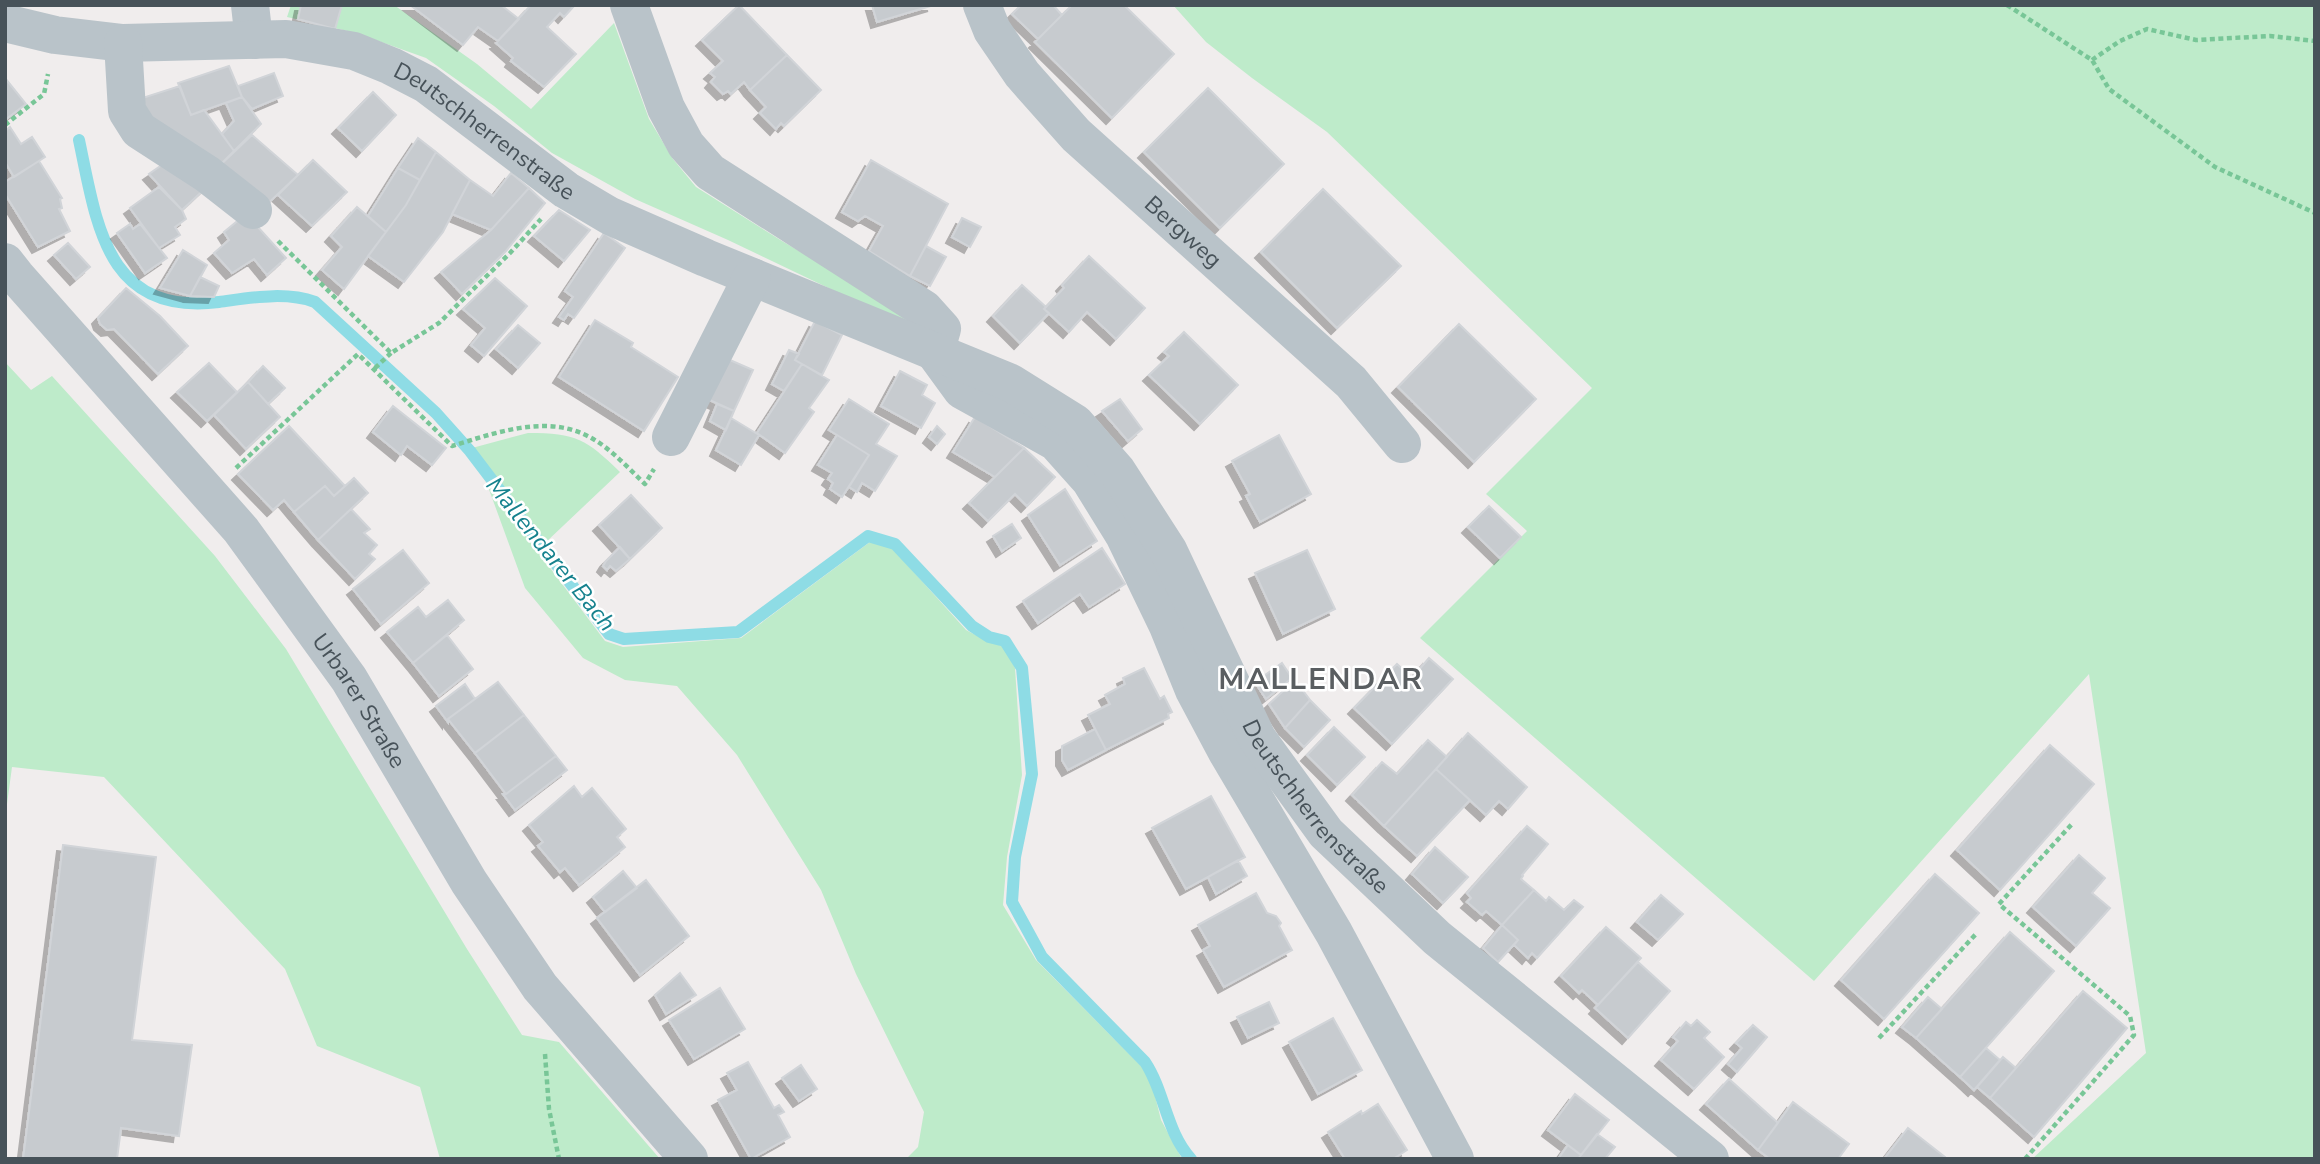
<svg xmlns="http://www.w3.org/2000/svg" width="2320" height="1164" font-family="'Nunito Sans',sans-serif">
	<defs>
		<filter id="shadow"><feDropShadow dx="-6" dy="6" stdDeviation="0" flood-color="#0004"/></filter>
	</defs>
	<rect width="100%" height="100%" fill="#f0eded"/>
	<!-- green -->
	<path fill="#beebca" d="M291 5H394L477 64 531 109 614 23 649 119 673 159 696 187 782 241 911 317 908 326 728 240 635 199 552 153 494 106 426 58 356 33 287 17Z
		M1173 5H2315V1159H2032L2146 1053 2089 674 1814 981 1420 638 1527 531 1486 494 1592 388 1327 132 1252 78 1206 42Z
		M5 362 31 390 52 376 215 556 286 649 467 949 522 1035 559 1042 660 1159H440L420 1087 317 1046 285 969 104 777 12 767 5 819Z
		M528 433C577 433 586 439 620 472L545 543 472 448Z
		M487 484 605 641 623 647 741 638 870 542 892 548 966 630 989 642 1005 647 1015 668 1022 775 1007 857 1003 905 1036 960 1140 1065 1151 1080 1161 1120 1182 1159H906L918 1147 924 1112 856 974 821 890 737 755 677 686 625 680 583 658 525 588Z"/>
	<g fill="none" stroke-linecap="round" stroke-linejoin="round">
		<!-- stream -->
		<path stroke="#8edce5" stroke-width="12" d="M79 140C97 225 106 316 219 302 250 298 285 291 315 302L436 413 470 451 609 634 624 639 738 632 868 536 895 544 972 626 989 637 1005 641 1022 668 1032 774 1015 857 1012 902 1042 957 1145 1062C1165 1092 1166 1132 1191 1159"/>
	</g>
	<!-- building -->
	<path fill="#c7cbcf" stroke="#d1d4d8" stroke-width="2" filter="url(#shadow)" d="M301 5H342L335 29 298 19Z
		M410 5H501L519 19 498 41 478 27 463 45Z
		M531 5H575L564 17 560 13 547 27 576 54 544 87 511 61 513 58 496 43Z
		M739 5 787 55 750 90 744 82 731 94 728 91 723 94 711 82 715 77 710 73 723 61 702 40Z
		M872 5H934L877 22Z
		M1021 5H1053L1062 15 1038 39 1012 14Z
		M1072 5H1124L1174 54 1112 118 1035 42Z
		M787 55 821 90 784 126 781 123 776 129 760 113 766 107 750 90Z
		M229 66 242 97 191 115 178 83Z
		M274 73 283 96 252 109 242 97 238 86Z
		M5 78 26 104 5 120Z
		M180 86 191 115 204 110 234 151 215 170 150 131 136 100Z
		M1208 88 1284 164 1220 228 1144 152Z
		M373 92 396 115 362 151 338 128Z
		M242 97 261 124 234 151 222 134 234 121 226 103Z
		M10 127 21 144 32 137 45 157 14 177 5 162V131Z
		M252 135 298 175 261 210 215 170Z
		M418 138 436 152 420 180 398 168Z
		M436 152 470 180 443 232 404 282 368 256 406 205Z
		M169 160 208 186 182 210 149 174Z
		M313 160 347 192 312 226 278 195Z
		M871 160 948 204 910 276 869 251 883 226 865 216 858 221 842 212Z
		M39 161 62 198 60 199 62 208 59 209 70 231 38 247 5 194V182Z
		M398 168 420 180 406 205 386 232 368 216Z
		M511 173 529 188 491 230 452 214 470 180 493 196Z
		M159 187 182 210 186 219 175 227 180 235 159 248 130 208Z
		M529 188 545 203 506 251 462 294 441 272 491 230Z
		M1323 189 1401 266 1337 328 1261 252Z
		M357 207 386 232 344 289 322 270 342 247 331 236Z
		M559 210 590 230 564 261 534 236Z
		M246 214 286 258 267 275 254 259 232 273 214 253 229 240 224 232Z
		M962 218 981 227 970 247 952 237Z
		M130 224 133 229 140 224 167 258 145 273 117 233Z
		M604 233 625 248 574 318 568 314 564 320 559 317 573 297 565 291Z
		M68 243 90 267 76 279 54 255Z
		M926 246 946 257 930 286 910 276Z
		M183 250 207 265 190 296 160 288Z
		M1089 256 1145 308 1116 339 1087 312 1069 332 1044 309 1064 288 1062 285Z
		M200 277 219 286 214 297 190 296Z
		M495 278 527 306 484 356 471 345 485 328 463 309Z
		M1022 285 1046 307 1044 309 1049 313 1020 343 993 316Z
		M126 288 160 316 188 346 158 374 114 329 107 330 100 324 98 318Z
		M595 320 633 343 631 347 678 377 644 431 559 377Z
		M815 321 842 335 822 375 795 360Z
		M1459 324 1536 399 1474 462 1398 387Z
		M518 325 540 343 518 368 496 349Z
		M1184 332 1238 385 1200 424 1149 375 1169 356 1164 352Z
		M789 350 799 354 795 360 802 364 784 391 772 384Z
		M723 357 753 370 734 411 705 398Z
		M209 363 237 392 207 421 177 392Z
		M802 364 829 380 809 408 814 412 785 453 757 433Z
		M263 366 285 388 268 404 248 382Z
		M900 371 927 385 922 395 935 403 921 428 881 406Z
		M248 382 280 417 246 449 214 415Z
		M849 399 889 424 876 444 897 456 875 491 862 483 857 492 849 487 869 455 829 430Z
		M1120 399 1142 429 1128 441 1102 411Z
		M717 404 734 411 726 430 710 421Z
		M393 406 446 448 432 465 407 446 401 455 373 432Z
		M975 417 1024 448 995 477 953 452Z
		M731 418 759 435 741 465 716 450Z
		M289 426 345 486 334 496 325 486 294 512 284 500 273 510 238 474Z
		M937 426 945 434 937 444 929 437Z
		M837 435 869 455 842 497 830 489 833 483 828 479 832 473 818 465Z
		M1279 435 1311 494 1260 522 1246 496 1250 494 1232 461Z
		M1024 448 1055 477 1027 506 1015 494 988 521 969 503Z
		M354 478 368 493 318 540 294 512 325 486 334 496Z
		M1065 489 1097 541 1060 565 1028 515Z
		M631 495 662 528 630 559 599 525Z
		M1489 506 1521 537 1500 558 1468 527Z
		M351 509 370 529 364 533 377 545 369 554 375 559 355 579 318 540Z
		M1012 524 1021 538 1002 551 993 536Z
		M620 547 630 559 616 571 610 566 607 570 603 566 606 561Z
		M1102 548 1125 584 1089 607 1080 594 1038 623 1023 601Z
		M403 550 429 583 381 624 353 589Z
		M1307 550 1335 609 1283 634 1255 573Z
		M448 600 464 620 413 663 387 632 418 607 426 617Z
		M447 635 473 669 439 696 413 663Z
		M1429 658 1453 679 1392 744 1354 708 1397 664 1412 678Z
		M1282 663 1292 678 1266 699 1255 682Z
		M1144 668 1160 699 1164 696 1172 712 1168 714 1169 718 1106 750 1088 715 1110 704 1105 695 1125 684 1123 678Z
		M1295 680 1310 700 1285 728 1269 704Z
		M498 682 524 715 475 753 448 719Z
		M465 684 475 699 448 719V722L436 706Z
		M1310 700 1330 720 1304 747 1285 728Z
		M524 715 556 756 506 794 475 753Z
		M1334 727 1365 757 1337 785 1307 755Z
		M1095 729 1106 750 1068 770 1062 760V746Z
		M1468 733 1527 787 1508 809 1499 801 1486 815 1436 769Z
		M1428 740 1447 757 1384 826 1352 795 1382 762 1397 774Z
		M2050 745 2094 784 2000 890 1957 850Z
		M556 756 567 770 515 810 503 794H506Z
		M1436 769 1470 800 1417 856 1384 826Z
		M574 786 582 797 592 788 626 829 617 837 625 847 579 885 565 868 560 872 538 846 543 842 529 825Z
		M1211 796 1245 857 1186 889 1152 828Z
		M1527 826 1548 844 1522 875 1523 876 1521 879 1534 890 1502 925 1486 911 1482 915 1467 902 1471 898 1467 893Z
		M63 845 156 857 132 1040 192 1045 179 1136 121 1128 117 1159H23Z
		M1435 847 1468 877 1443 903 1412 874Z
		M2079 855 2105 878 2092 893 2110 908 2076 946 2033 907Z
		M1238 860 1247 876 1216 894 1208 877Z
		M623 871 637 888 605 912 593 897Z
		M1935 874 1979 913 1884 1019 1841 980Z
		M646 880 689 936 640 975 597 918Z
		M1534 890 1546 901 1549 897 1564 910 1574 900 1583 907 1537 958 1532 953 1528 958 1514 945 1518 940 1502 925Z
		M1256 893 1267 913 1276 916 1281 923 1279 926 1292 950 1224 987 1203 950 1210 946 1198 925Z
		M1661 895 1683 914 1658 940 1637 922Z
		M1502 925 1518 940 1498 962 1483 948Z
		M1606 927 1641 958 1598 1005 1582 990 1579 993 1561 976Z
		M2010 932 2054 971 1960 1077 1916 1038Z
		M1638 962 1670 991 1628 1038 1595 1008Z
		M680 973 696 995 666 1014 655 995Z
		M720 988 745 1029 694 1059 669 1020Z
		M2083 991 2127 1028 2034 1137 1990 1098Z
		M1928 997 1942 1009 1916 1038 1902 1027Z
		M1269 1002 1279 1023 1248 1038 1237 1017Z
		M1333 1018 1362 1070 1318 1094 1289 1042Z
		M1697 1020 1710 1032 1704 1038 1724 1057 1694 1089 1661 1060 1678 1041 1673 1037 1686 1022 1691 1026Z
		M1753 1025 1767 1037 1737 1072 1728 1064 1742 1048 1736 1043Z
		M1986 1048 2000 1060 1974 1090 1960 1077Z
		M2003 1057 2016 1068 1990 1098 1977 1087Z
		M748 1062 774 1108 779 1105 784 1112 778 1115 790 1137 751 1159 718 1100 737 1090 727 1073Z
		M801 1065 817 1089 799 1101 782 1078Z
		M1729 1079 1778 1123 1758 1150 1706 1104Z
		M1575 1094 1609 1120 1581 1155 1548 1130Z
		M1793 1102 1849 1144 1838 1159H1770L1758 1150Z
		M1378 1104 1407 1150 1393 1159H1345L1328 1132 1361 1111 1362 1114Z
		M1908 1128 1945 1157 1944 1159H1884Z
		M1597 1134 1615 1147 1605 1159H1578Z
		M1568 1145 1581 1155 1578 1159H1558Z"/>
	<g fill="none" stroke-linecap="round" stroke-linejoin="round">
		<!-- path -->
		<path stroke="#78c697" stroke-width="4.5" stroke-dasharray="5 3.5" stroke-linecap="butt" d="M2007 5 2092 60 2109 89 2215 167 2315 213
			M2092 60 2120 41 2147 29 2196 40 2270 36 2315 41
			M5 125 44 94 48 74
			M278 241 391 353 439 323 510 253 541 219
			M375 368 391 353
			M236 468 358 354 452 446C491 434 541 416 581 433 606 443 625 465 645 484L654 469
			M1879 1038 1976 934
			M545 1054 549 1109 559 1159
			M2025 1159 2134 1035 2130 1016 1999 904 2072 824"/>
		<!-- minor -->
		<g stroke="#b9c3c9" stroke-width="38">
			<path d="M250 5 254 40"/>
			<path d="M629 5 666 108 686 145 710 172 924 309 942 329 935 353 962 390 1056 442 1090 480 1124 535 1168 626 1194 690 1227 752 1334 933 1455 1159"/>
			<path id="s1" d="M982 5 992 30 1022 74 1076 135 1351 382 1402 444"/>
			<path id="s2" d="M5 23 55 35 123 43 286 39 354 51 391 66 426 84 566 190 610 216 706 258 1011 383 1075 423 1117 471 1168 550 1257 738 1326 833 1437 938 1710 1159"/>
			<path d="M123 43 127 111 139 130 207 174 253 210"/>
			<path id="s3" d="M5 262 16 276 241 530 349 679 469 882 540 987 689 1159"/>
			<path d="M671 437 752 277"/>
		</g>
	</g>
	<g text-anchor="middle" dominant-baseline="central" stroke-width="5" stroke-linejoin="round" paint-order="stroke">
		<!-- street labels -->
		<g font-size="23" fill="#475259" stroke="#fff">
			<text stroke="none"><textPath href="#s2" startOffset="506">Deutschherrenstraße</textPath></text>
			<text stroke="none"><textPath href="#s1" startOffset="306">Bergweg</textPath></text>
			<text stroke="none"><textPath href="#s3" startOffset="565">Urbarer Straße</textPath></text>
			<text stroke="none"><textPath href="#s2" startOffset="1624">Deutschherrenstraße</textPath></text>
		</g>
		<!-- water labels -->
		<g font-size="24" font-style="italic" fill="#16828e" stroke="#fff">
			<text transform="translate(551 554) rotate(51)">Mallendarer Bach</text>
		</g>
		<!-- district labels -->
		<g font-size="30" font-weight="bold" letter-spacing="2" fill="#5a5e61" stroke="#fff">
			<text x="1321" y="679">MALLENDAR</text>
		</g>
	</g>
	<!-- border -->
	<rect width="2320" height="1164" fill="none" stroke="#475259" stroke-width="14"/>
</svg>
